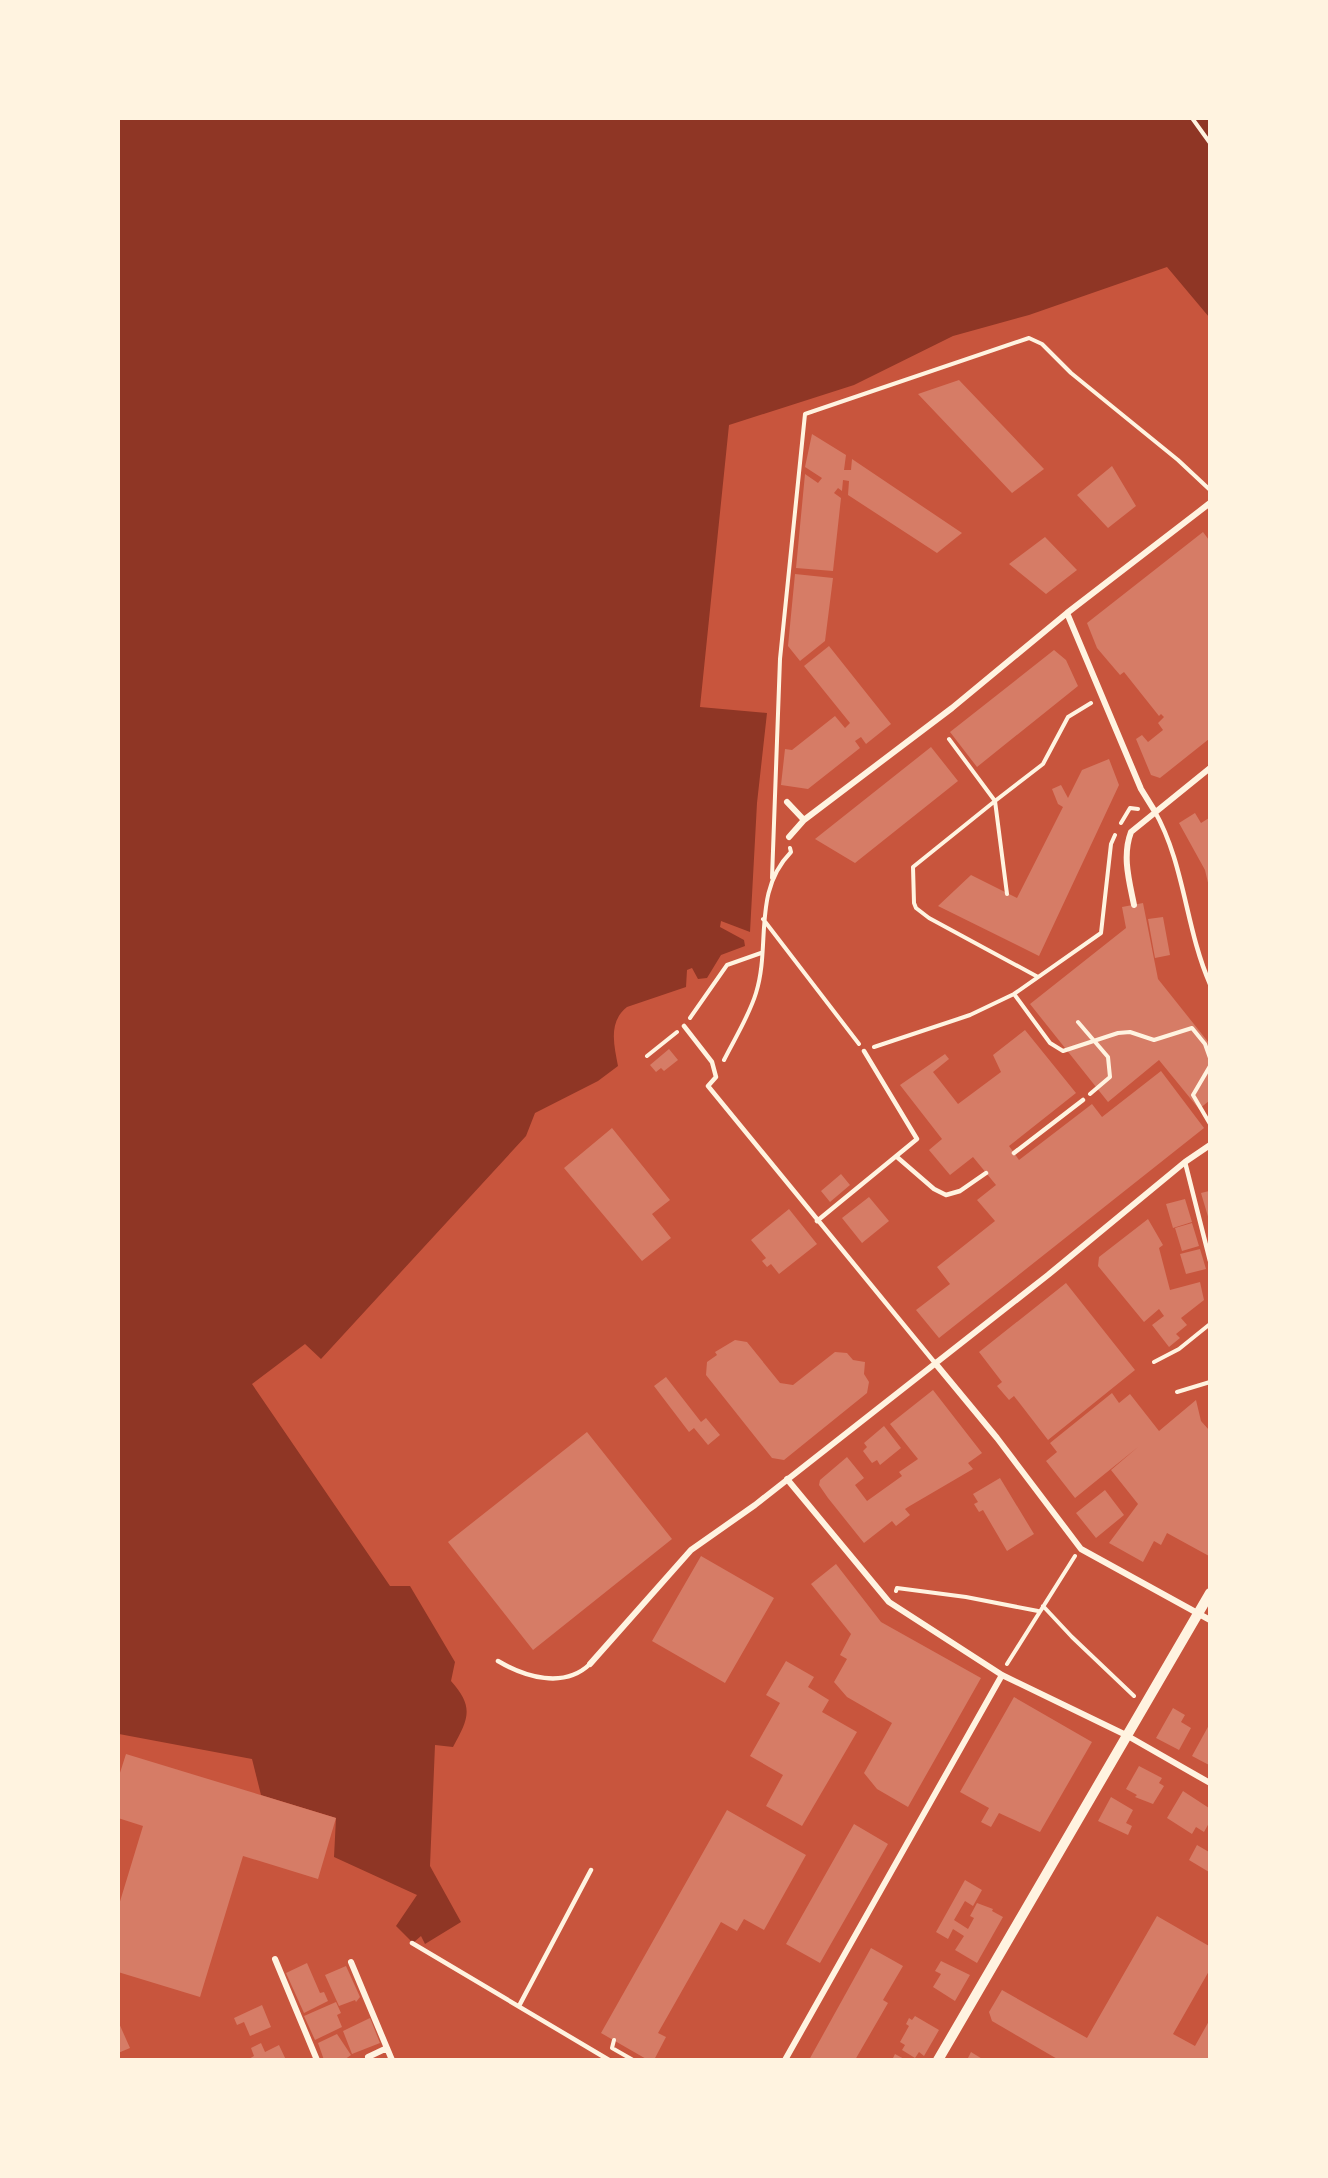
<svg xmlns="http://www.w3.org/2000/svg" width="1328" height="2178" font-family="Poppins,sans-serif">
	<rect width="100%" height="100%" fill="#c8553d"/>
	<!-- water -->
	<path fill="#8f3625" d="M118 119H1209V317L1167 267 1029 315 953 336 854 385 729 425 700 707 767 713 757 803 750 932 721 921 720 927 744 940 745 946 721 955 707 978 698 979 692 968 687 970 686 987 627 1007C608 1022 614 1045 618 1066L598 1081 535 1113 526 1136 321 1359 305 1344 252 1384 390 1586H410L455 1662 451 1681C474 1707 469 1718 453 1747L435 1745 430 1866 461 1922 425 1944 421 1936 413 1943 396 1926 417 1895 334 1857 336 1818 261 1795 252 1759 119 1734Z"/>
	<!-- building -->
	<path fill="#d67c66" d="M959 380 1044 469 1012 493 918 394Z
		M812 434 846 455 844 470H851L852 459 962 533 937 553 848 495 849 481 843 480 842 491 838 488 834 493 841 498 833 571 796 568 805 474 818 483 822 478 805 467Z
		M1112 466 1136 506 1108 528 1077 495Z
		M1203 532 1209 540V739L1160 778 1151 775 1136 739 1142 735 1148 742 1163 730 1158 723 1164 717 1161 714 1159 716 1124 672 1120 675 1108 661 1097 648 1087 623Z
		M1045 537 1077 570 1046 594 1009 564Z
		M795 574 833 578 825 641 800 661 788 646Z
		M829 646 891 724 866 744 861 737 855 741 860 748 808 789 781 785 785 749 792 750 835 716 845 728 850 723 804 666Z
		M1054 650 1066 660 1078 686 977 767 950 732Z
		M931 747 958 781 855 863 815 839Z
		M1109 759 1119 785 1039 956 938 906 971 875 1017 898 1063 807 1058 804 1052 789 1061 785 1068 798 1082 770Z
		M1195 813 1201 823 1209 818V887L1205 870 1179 823Z
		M1143 903 1158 979 1209 1043V1101L1199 1109 1159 1060 1108 1102 1030 1004 1126 928 1122 907Z
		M1163 917 1170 955 1155 958 1148 919Z
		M1025 1030 1076 1093 1009 1146 1019 1160 1092 1104 1102 1117 1161 1071 1204 1128 939 1338 916 1310 950 1284 937 1267 995 1221 977 1200 996 1185 973 1157 950 1175 929 1150 942 1139 900 1085 945 1054 949 1059 933 1072 958 1104 1001 1072 993 1055Z
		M669 1049 678 1060 664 1071 661 1068 656 1072 650 1065Z
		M612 1128 670 1200 652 1214 671 1238 642 1261 564 1168Z
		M841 1174 850 1185 830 1202 821 1191Z
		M1209 1191V1220L1201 1193Z
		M869 1197 889 1221 862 1243 842 1218Z
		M1185 1199 1192 1222 1173 1228 1166 1204Z
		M789 1209 817 1244 779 1274 771 1264 767 1267 762 1261 766 1258 751 1240Z
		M1148 1219 1163 1245 1159 1248 1170 1290 1200 1282 1204 1300 1181 1318 1187 1325 1176 1334 1180 1338 1169 1347 1152 1325 1164 1316 1159 1309 1144 1322 1098 1266 1099 1257Z
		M1192 1223 1199 1246 1182 1251 1175 1228Z
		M1200 1249 1206 1269 1186 1274 1180 1254Z
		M1066 1283 1135 1370 1048 1440 1014 1396 1009 1400 997 1386 1002 1382 979 1352Z
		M735 1340 747 1342 780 1383 793 1385 835 1352 847 1353 853 1360 865 1362 864 1374 869 1382 867 1393 784 1460 772 1458 706 1375 707 1362 717 1355 715 1352Z
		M666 1377 701 1422 706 1418 720 1435 708 1445 694 1428 689 1432 654 1386Z
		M933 1390 982 1453 968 1463 973 1469 908 1507 905 1509 910 1515 896 1526 892 1521 864 1543 828 1498 819 1485 820 1480 847 1457 864 1478 855 1485 867 1501 902 1476 899 1472 918 1459 890 1424Z
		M1112 1393 1119 1403 1130 1394 1159 1431 1196 1400 1201 1421 1209 1430V1556L1167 1533 1161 1545 1154 1541 1143 1562 1109 1543 1138 1504 1111 1470 1138 1447 1075 1498 1046 1461 1057 1452 1050 1443Z
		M884 1426 901 1448 880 1465 877 1460 872 1463 863 1451 867 1447 864 1443Z
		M587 1432 672 1539 533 1650 448 1542Z
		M1000 1478 1034 1534 1007 1551 983 1510 979 1512 974 1504 978 1502 973 1494Z
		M1105 1490 1124 1515 1096 1538 1076 1513Z
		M701 1556 774 1598 725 1683 652 1641Z
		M836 1564 881 1622 981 1678 908 1807 877 1789 864 1773 892 1723 847 1697 834 1682 847 1659 840 1655 851 1634 811 1584Z
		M786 1661 814 1677 808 1687 829 1700 822 1712 857 1732 802 1826 766 1806 783 1775 750 1756 780 1703 766 1695Z
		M1014 1697 1092 1742 1040 1832 999 1813 991 1827 981 1822 989 1808 960 1792Z
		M1173 1708 1185 1715 1181 1722 1191 1728 1179 1750 1156 1738Z
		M1209 1725V1765L1192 1756Z
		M126 1754 336 1818 318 1879 243 1856 200 1997 118 1972V1908L143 1826 118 1818V1779Z
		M1139 1766 1162 1778 1159 1783 1164 1786 1153 1804 1135 1797 1137 1795 1126 1789Z
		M1183 1791 1209 1808V1823L1204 1832 1196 1827 1192 1834 1167 1818Z
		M1111 1797 1133 1810 1126 1823 1132 1826 1128 1835 1098 1821Z
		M727 1810 806 1855 764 1930 744 1919 737 1931 721 1922 658 2033 666 2037 654 2060H648L601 2033Z
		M854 1824 888 1844 820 1963 786 1944Z
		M1197 1845 1209 1852V1872L1189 1860Z
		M965 1880 982 1890 973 1906 965 1901 954 1920 968 1929 974 1918 970 1916 977 1903 993 1909 992 1911 1003 1917 977 1963 955 1950 964 1936 953 1929 948 1939 936 1932Z
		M1157 1916 1209 1946V1971L1173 2034 1195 2046 1209 2021V2060H1059L992 2021 989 2012 1002 1990 1087 2038Z
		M871 1948 903 1966 883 2000 888 2003 855 2060H809Z
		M941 1961 970 1975 955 2001 933 1987 941 1974 935 1971Z
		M307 1963 320 1993 324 1992 328 2001 304 2013 286 1973Z
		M346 1966 360 1997 356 2002 355 2000 339 2006 325 1975Z
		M336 2002 341 2013 337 2015 342 2027 315 2040 304 2016Z
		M262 2005 271 2027 250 2036 244 2022 237 2025 234 2018Z
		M915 2016 939 2030 924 2056 919 2052 915 2058 902 2050 905 2045 900 2042 909 2026 906 2024 909 2018 912 2020Z
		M370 2018 380 2043 352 2054 343 2031Z
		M118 2021 130 2048 118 2053Z
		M337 2034 351 2055 344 2060H324L318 2043Z
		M261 2043 265 2052 279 2045 286 2060H247L254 2056 251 2048Z
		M971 2052 984 2060H967Z
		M895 2054 906 2060H892Z"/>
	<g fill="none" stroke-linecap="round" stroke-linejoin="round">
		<!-- path -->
		<path stroke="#fff3e0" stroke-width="4" d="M1192 118 1210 143
			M949 739 995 801 913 867 914 903 916 908 929 918 1038 977
			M1121 823 1130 808 1138 809
			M772 878 780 659 805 414 1029 338 1042 344 1071 373 1178 460 1209 489
			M1007 894 995 801 1043 764 1068 717 1091 703
			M763 919 859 1044
			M1014 994 1050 1043 1063 1051 1118 1033 1130 1032 1154 1040 1192 1028 1205 1044 1210 1058
			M690 1018 727 965 761 953
			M1078 1022 1108 1057 1110 1077 1090 1094
			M874 1047 970 1015 1014 994 1101 933 1111 844 1115 835
			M647 1056 677 1032
			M724 1060C735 1038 749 1016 756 993 771 945 752 892 791 852L790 848
			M1210 1066 1193 1095 1210 1124
			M1154 1362 1179 1349 1210 1324
			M1177 1392 1210 1382
			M896 1591 897 1588 966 1597 1038 1611
			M1043 1606 1072 1637 1134 1696
			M1007 1664 1075 1556
			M614 2040 612 2048 633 2060"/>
		<!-- service -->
		<path stroke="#fff3e0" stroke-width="4.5" d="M1154 810C1185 864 1185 927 1210 984
			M684 1026 712 1062 716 1077 708 1086 935 1363
			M1014 1153 1083 1100
			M897 1157 934 1189 946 1195 960 1191 986 1173
			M1185 1162 1210 1261
			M817 1221 917 1139 864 1051
			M498 1661C525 1677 564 1689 590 1664
			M412 1943 609 2060
			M519 2006 591 1870"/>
		<!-- minor -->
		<path stroke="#fff3e0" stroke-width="6" d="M1067 613 1141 789 1154 810
			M787 802 804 820
			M789 837 804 820 952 708 1067 613 1210 503
			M1134 905C1129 880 1122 856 1131 832L1210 768
			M935 1363 997 1438 1081 1549 1210 1620
			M787 1479 889 1602 1002 1675 1126 1735 1210 1783
			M590 1664 691 1550 755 1505 1048 1275 1185 1162 1210 1145
			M275 1959 317 2060
			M351 1962 392 2060
			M368 2057 387 2048
			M785 2060 1002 1675"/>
		<!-- tertiary -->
		<path stroke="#fff3e0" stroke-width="10" d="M938 2060 1210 1593"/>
	</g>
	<!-- border -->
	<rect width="1328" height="2178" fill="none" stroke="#fff3e0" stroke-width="240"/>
</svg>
